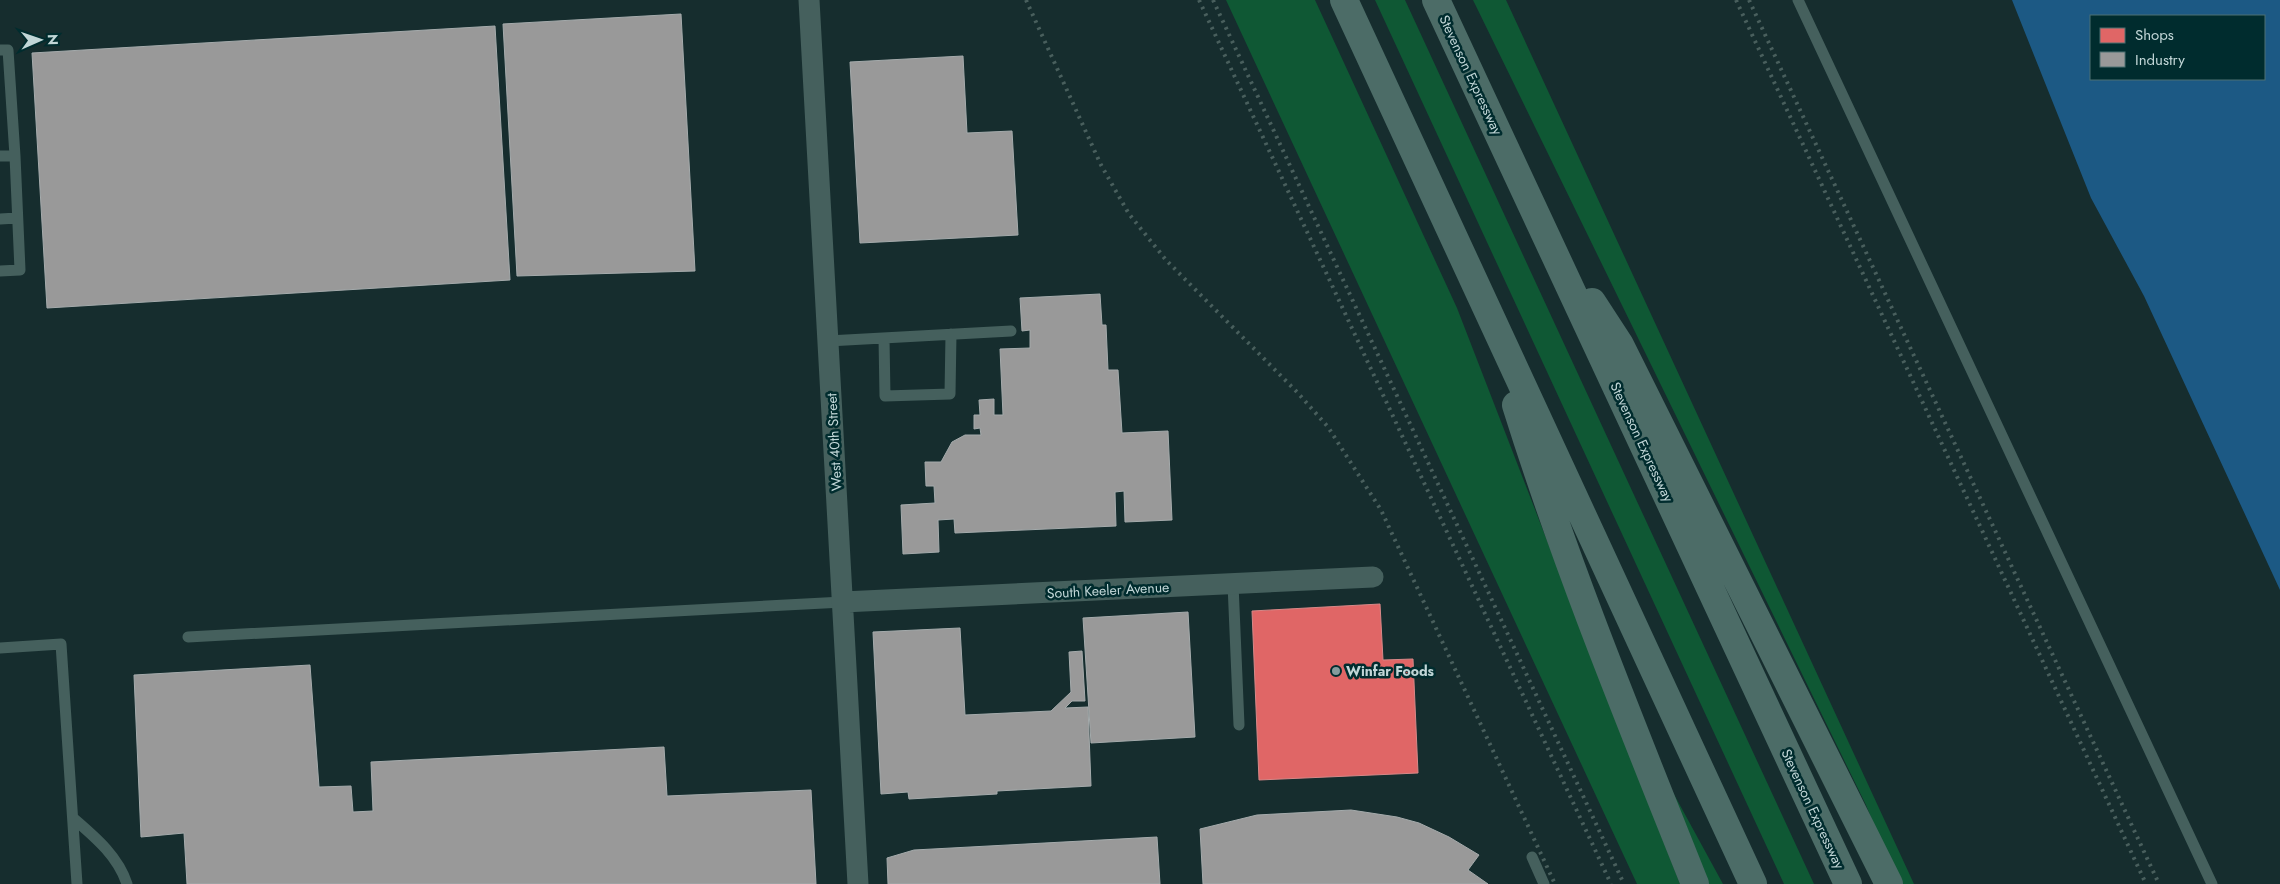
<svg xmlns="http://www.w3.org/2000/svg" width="2280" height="884" font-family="Jost,sans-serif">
	<rect width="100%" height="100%" fill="#162d2e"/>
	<!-- green -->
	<path fill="#0f5834" d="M1226 0H1315L1457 308 1680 884H1637Z
		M1375 0H1405L1814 884H1784Z
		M1473 0H1506L1914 884H1898L1866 805Z
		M1670 787 1723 884H1706Z"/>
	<!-- water -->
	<path fill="#1c5984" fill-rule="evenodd" d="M2012 0H2280V590L2144 296 2091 198ZM2091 16H2264V79H2091Z"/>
	<!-- shops -->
	<path fill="#e06666" stroke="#d78888" d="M1380 604 1383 660 1413 659 1418 773 1259 780 1252 611Z"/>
	<!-- industry -->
	<path fill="#999" stroke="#a5abac" d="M681 14 695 271 517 276 503 24Z
		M495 26 510 280 47 308 32 53Z
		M963 56 967 133 1012 131 1018 235 860 243 850 62Z
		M1100 294 1102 325H1106L1108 370H1118L1122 433 1168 431 1172 520 1125 522 1124 491 1115 492 1116 526 955 533 954 519 938 520 939 552 903 554 901 505 935 503 934 486H926L925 462H941L952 442 965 435H981L980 428 974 429V415H980L979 400 994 399V415H1003L1000 349 1030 348V330L1022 331 1020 298Z
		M1188 612 1195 737 1091 743 1083 618Z
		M960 628 965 715 1051 711 1071 692 1069 652 1082 651 1085 701H1072L1065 708 1088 707 1091 786 997 791V794L909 799 908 792 881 794 873 632Z
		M310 665 319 787 351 786 353 812 373 811 371 762 664 747 667 796 811 790 816 884H187L184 833 141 837 134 675Z
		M1351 810 1397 817 1419 823 1449 837 1479 855 1468 870 1488 884H1203L1200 829 1257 815Z
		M1157 837 1160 884H888L887 858 914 850Z"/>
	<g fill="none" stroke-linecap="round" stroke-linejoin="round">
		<!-- service -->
		<path stroke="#45605d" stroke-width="11" d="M1798 0 2212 884
			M0 50H8L15 156H0
			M0 219 17 218
			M0 271 20 270 15 156
			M884 338 885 396 950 394 951 334
			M828 341 1011 331
			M1233 584 1239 725
			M188 637 843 602
			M0 648 61 644 77 884
			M73 818C95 837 118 856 127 884
			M1532 857 1544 884"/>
		<!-- minor -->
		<path stroke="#45605d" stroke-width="21" d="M809 0 858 884
			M843 602 1373 577"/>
		<!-- motorway -->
		<path stroke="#4c6c67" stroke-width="28" d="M1344 0 1753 884
			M1436 0 1848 884
			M1592 302 1620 345 1889 884
			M1516 405C1567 568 1632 726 1695 884"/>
		<!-- rail -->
		<path stroke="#495f5d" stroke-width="4" stroke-dasharray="2.5 5" stroke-linecap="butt" d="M1026 0 1101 165 1129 214 1166 260 1297 392 1328 427 1381 510 1555 884
			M1199 0 1611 884
			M1213 0 1624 884
			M1736 0 2146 884
			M1749 0 2159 884"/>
	</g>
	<!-- markers -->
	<circle fill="#859b9c" stroke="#002c2e" stroke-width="2" cx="1336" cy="671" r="5"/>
	<g text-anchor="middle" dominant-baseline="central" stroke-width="5" stroke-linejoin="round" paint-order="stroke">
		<!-- street labels -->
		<g font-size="14" fill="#c1d6d7" stroke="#002c2e">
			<text transform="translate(1471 75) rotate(65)">Stevenson Expressway</text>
			<text transform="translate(834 442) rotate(-93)">West 40th Street</text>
			<text transform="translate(1642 442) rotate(65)">Stevenson Expressway</text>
			<text transform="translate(1108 590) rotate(-3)">South Keeler Avenue</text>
			<text transform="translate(1813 809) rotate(65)">Stevenson Expressway</text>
		</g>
		<!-- poi labels -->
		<g font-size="14" font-weight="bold" fill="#c1d6d7" stroke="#002c2e" text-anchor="start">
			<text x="1346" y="671">Winfar Foods</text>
		</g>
	</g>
	<!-- legend -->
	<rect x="2090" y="15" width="175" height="65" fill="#002c2e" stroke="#4d7072"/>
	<rect x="2100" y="28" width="25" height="15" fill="#e06666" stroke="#4d7072"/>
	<text x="2135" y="40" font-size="15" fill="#c1d6d7">Shops</text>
	<rect x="2100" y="52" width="25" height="15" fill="#999999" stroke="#4d7072"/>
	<text x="2135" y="65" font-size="15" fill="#c1d6d7">Industry</text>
	<!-- north arrow -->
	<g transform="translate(40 40) rotate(88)" stroke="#002c2e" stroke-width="4" paint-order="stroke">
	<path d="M0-4L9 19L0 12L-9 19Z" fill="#c1d6d7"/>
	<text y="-8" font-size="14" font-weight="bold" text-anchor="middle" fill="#c1d6d7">N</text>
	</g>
</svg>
